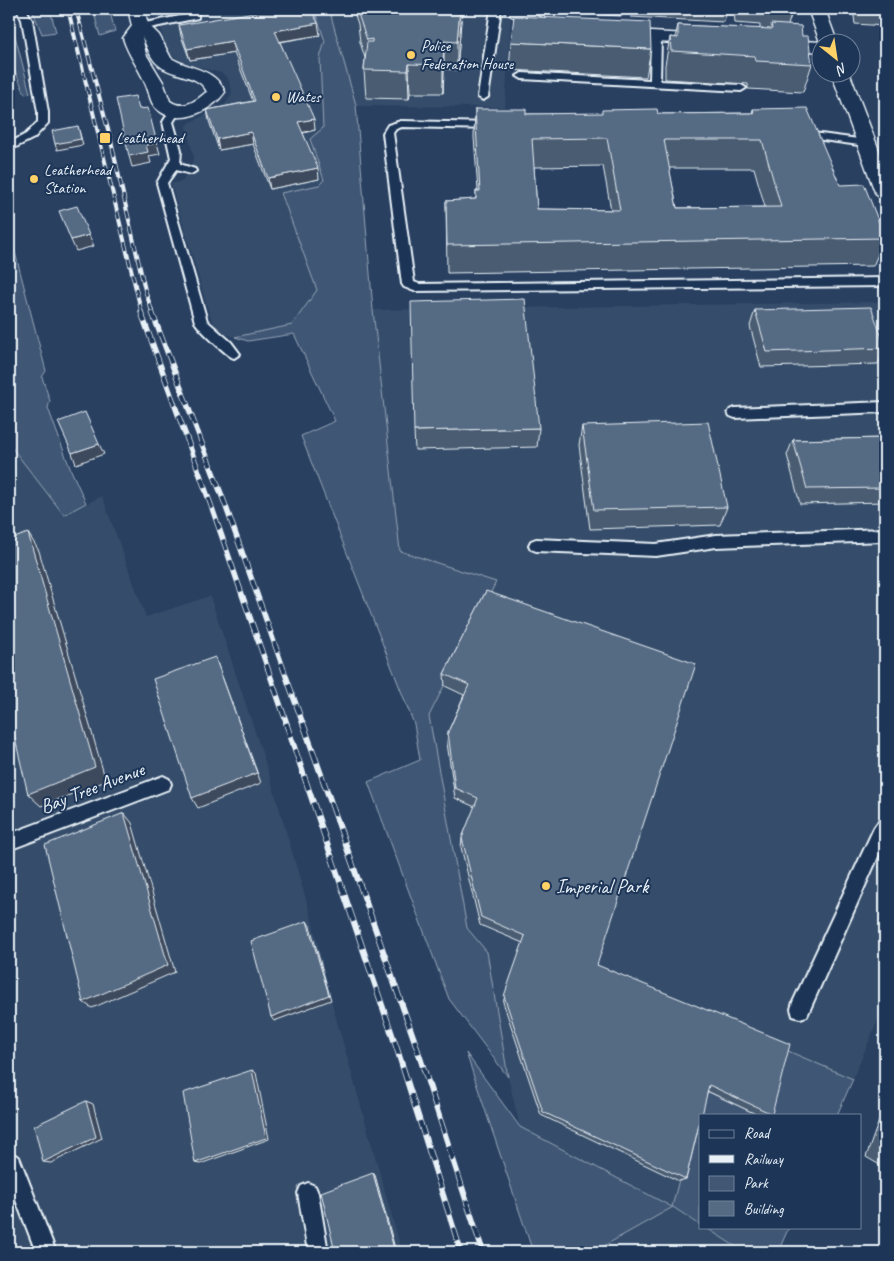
<svg xmlns="http://www.w3.org/2000/svg" width="894" height="1261" font-family="Caveat,sans-serif">
	<rect width="100%" height="100%" fill="#294061"/>
	<filter id="ink" filterUnits="userSpaceOnUse"><feTurbulence type="fractalNoise" baseFrequency=".02" numOctaves="2"/><feDisplacementMap in="SourceGraphic" scale="10" xChannelSelector="R" yChannelSelector="G"/><feConvolveMatrix kernelMatrix="1 2 1 2 8 2 1 2 1" color-interpolation-filters="sRGB"/></filter>
	<g filter="url(#ink)">
		<!-- built -->
		<path fill="#364d6b" d="M157 9H515L511 15 505 107 356 106 373 310 885 302V1004L837 1115H700V1227H789L778 1252H593L672 1207 520 1127 508 1077 487 952 467 928 436 757 400 552 373 310 248 341 225 334 216 327 210 316 171 184 183 181 194 158 186 126 191 122 223 106 230 98 232 91 228 78 221 73 184 63 169 53 165 47Z
			M9 444 64 515 102 496 146 617 210 596 270 777 312 920 331 1000 402 1252H9Z"/>
		<!-- green -->
		<path fill="#415774" stroke="#94a4b6" d="M32 9H50L56 32 42 34Z
			M93 9H109L115 31 100 36Z
			M314 9H329L356 105 373 310 400 551 496 582 429 716 467 928 487 952 508 1077 449 999 368 782 420 760 414 724 301 436 335 421 294 334 248 341 235 337 292 325 317 290 281 193 319 185 324 180 310 139 323 128 320 58 325 41Z
			M9 13 30 93 25 94 9 57Z
			M9 216 12 226 9 229 46 371 42 377 50 401 48 408 70 468 86 503 64 515 9 444Z
			M781 1048 853 1079 837 1115H764Z
			M466 1053 520 1127 672 1207 702 1089 758 1115H700V1225L673 1207 593 1252H533Z
			M705 1227H789L778 1252H744Z"/>
		<g fill="none" stroke-linecap="round" stroke-linejoin="round">
			<defs>
				<path id="service" d="M17 9H26L32 20 48 112V123L34 138 12 149 9 148V143L26 134 38 122V112L22 20Z
					M491 9H501L488 97 483 100 478 97Z
					M195 13 198 14V18L140 30 135 27 140 24Z
					M656 34 661 37 660 81 741 85 746 88 741 91 522 79 517 76 522 73 650 80 651 37Z
					M175 108 180 111 173 122 181 150 180 164 195 169 196 171 191 174 176 170 167 183 207 321 231 342 240 354 234 358C228 357 199 329 195 322L157 183 171 158 163 122 171 109Z
					M401 121 493 123 498 126 493 129 402 127 396 129 393 133 414 282 419 284 885 278V286L414 291 404 287 402 284 383 133 388 125Z
					M798 131 866 140 871 143 866 146 794 136 793 134Z
					M885 402V412L735 418 730 416 728 413 730 410 735 408Z
					M885 529V541L716 547 656 556 536 551 531 549 529 545 531 541 536 539 656 544 716 535Z
					M163 776 169 779 171 784 169 789 9 850V834Z
					M885 819V841L807 1016 800 1018 793 1016 791 1009 793 1002 874 828 879 821Z
					M9 1152 19 1157 56 1252H36L9 1182Z
					M308 1183 315 1186 318 1193 328 1252H308L298 1193 301 1186Z"/>
				<path id="minor" d="M128 9H144L148 24 159 35 171 58C191 70 215 68 225 92 212 111 179 127 158 110 149 103 150 92 145 83 138 66 129 57 123 38L132 26ZM142 37C148 47 150 59 160 66 174 77 199 74 207 92L205 93C195 102 182 110 170 101L163 82 146 54Z
					M503 9H524L542 18 567 26 570 30 567 34C549 38 522 21 506 13Z
					M808 9H825L837 42H822V52L767 48 764 44 767 40 773 39 820 42Z
					M613 30 708 35 714 36 717 40 714 44 708 45 607 39 604 35 607 31Z
					M831 72H849L885 166V198L878 196 875 192Z"/>
			</defs>
			<!-- service casing -->
			<use href="#service" stroke="#e8f1f8" stroke-width="4"/>
			<!-- minor casing -->
			<use href="#minor" stroke="#e8f1f8" stroke-width="3"/>
			<!-- service -->
			<use href="#service" fill="#1d3557" fill-rule="evenodd"/>
			<!-- minor -->
			<use href="#minor" fill="#1d3557" fill-rule="evenodd"/>
			<defs>
				<path id="rail-far2" d="M68 9 142 314
					M76 9 110 137 145 290 153 314"/>
				<path id="rail-far1" d="M141 312 212 508 287 724
					M152 312 225 504 303 724"/>
				<path id="rail" d="M286 723 397 1049 461 1252
					M303 723 415 1042 483 1252"/>
			</defs>
			<!-- rail-far2 casing -->
			<use href="#rail-far2" stroke="#e8f1f8" stroke-width="4"/>
			<!-- rail-far1 casing -->
			<use href="#rail-far1" stroke="#e8f1f8" stroke-width="5.5"/>
			<!-- rail casing -->
			<use href="#rail" stroke="#e8f1f8" stroke-width="6"/>
			<!-- rail-far2 -->
			<use href="#rail-far2" stroke="#1d3557" stroke-width="2.5" stroke-dasharray="8" stroke-linecap="butt"/>
			<!-- rail-far1 -->
			<use href="#rail-far1" stroke="#1d3557" stroke-width="4" stroke-dasharray="11" stroke-linecap="butt"/>
			<!-- rail -->
			<use href="#rail" stroke="#1d3557" stroke-width="4.5" stroke-dasharray="14" stroke-linecap="butt"/>
		</g>
		<!-- wall -->
		<path fill="#495b71" stroke="#e8f1f8" fill-rule="evenodd" d="M353 9H462L457 70 444 69 443 93H410L409 99 366 98 364 70 365 58 360 42 358 24Z
			M531 9H623L622 16 531 11Z
			M632 9H727L724 22 631 17Z
			M734 9H793L788 25 802 36 812 64 803 92 748 89V84L665 79V65L670 37 675 38 678 25 760 29V25L735 23Z
			M853 9H885V26L855 24Z
			M179 25 320 35 280 42 315 130 303 133 319 179 270 189 253 144 219 150 209 121 207 110 253 101 234 53 190 60 181 36Z
			M511 42 651 49 646 77 509 70Z
			M475 109 526 114H658L752 113 753 109 840 185 885 238 873 266 447 273 446 201 476 199V191H478L474 137ZM603 166 611 210 537 209 534 167ZM669 168H754L765 207 677 208Z
			M755 310 885 346V350L878 364 761 367 750 326Z
			M582 426 727 507 720 525 590 529 579 445Z
			M539 428 537 447 415 450 414 431Z
			M885 438V502L800 504 787 455 793 440Z
			M486 591 597 965 772 1114 770 1115H758L707 1091 686 1179 679 1181 541 1115 503 1002 523 943 480 925 461 847 462 838 475 807 455 798 447 743 448 732 464 695 445 686 444 674Z
			M885 1104V1168L866 1157Z"/>
		<!-- shaded-wall -->
		<path fill="#3c4a5c" stroke="#e8f1f8" d="M460 9H462L457 70V42Z
			M318 23 320 35 277 42 275 31Z
			M232 41 234 53 190 60 187 49Z
			M444 41V69L443 93V65Z
			M409 64 410 93 409 99 408 71Z
			M314 119 315 130 300 133 298 122Z
			M78 126 83 145 57 150 55 144Z
			M251 132 253 144 219 150 217 139Z
			M157 143 160 154 149 156 151 163 132 167 129 156 146 145Z
			M318 168 319 179 270 189 268 178Z
			M89 235 94 246 76 251 71 240Z
			M99 444 104 454 76 464 72 453Z
			M28 533 39 551 106 781 41 806 28 794Z
			M215 657 261 783 198 808 192 798Z
			M124 813 132 823 175 972 92 1008 83 1002Z
			M307 921 310 926 331 1000 274 1021 271 1017Z
			M252 1070 256 1073 269 1139 200 1164 195 1163Z
			M86 1101 93 1104 102 1138 51 1163 43 1162Z
			M373 1173 375 1175 396 1252H395Z"/>
		<!-- building -->
		<path fill="#556a83" stroke="#e8f1f8" fill-rule="evenodd" d="M273 9H311L318 23 275 31 314 119 298 122 318 168 268 178 251 132 217 139 207 110 255 101 232 41 187 49 179 25Z
			M361 9H460L457 42 444 41 443 65 409 64 408 71 364 70 367 42H372V39L367 40 358 14 365 13 364 11H362Z
			M858 9H885V15L859 13Z
			M514 16 650 22 651 49 511 42Z
			M771 24 801 26 802 36H808L812 64 756 61 755 56 671 51 670 37 678 38V25L772 29Z
			M135 96 139 109 148 108 157 143 146 145 148 152 129 156 116 99Z
			M807 108 840 185 864 184 885 238 447 245 446 201 476 199V191H480L475 109H526V114L602 113V110L657 109 658 114 754 113 753 109ZM607 138 620 210 537 209 532 139ZM664 140H762L781 207 677 208Z
			M78 126 81 139 55 144 52 131Z
			M77 206 89 235 71 240 59 211Z
			M525 299 539 428 414 431 411 302Z
			M871 307 885 346V348L767 352 755 310Z
			M85 412 99 444 72 453 58 422Z
			M708 422 727 507 594 510 582 426Z
			M885 438V488L807 489 793 440Z
			M28 533 95 767 28 794 9 713V540Z
			M486 591 696 664 597 965 790 1044 772 1114 709 1085 702 1115H700V1120L686 1179 543 1112 504 996 525 936 481 917 462 838 478 798 455 788 448 732 469 685 444 674Z
			M215 657 257 773 192 798 153 679Z
			M124 813 168 965 83 1002 45 845Z
			M307 921 329 995 271 1017 251 941Z
			M252 1070 266 1138 195 1163 183 1093Z
			M86 1101 96 1137 43 1162 34 1126Z
			M885 1136V1159L879 1155Z
			M373 1173 395 1252H335L321 1192Z"/>
	</g>
	<!-- markers -->
	<g fill="#ffd166" stroke="#1d3557" stroke-width="2">
		<circle cx="411" cy="55" r="5"/>
		<circle cx="276" cy="97" r="5"/>
		<rect x="99" y="132" width="12" height="12" rx="2.5"/>
		<circle cx="34" cy="179" r="5"/>
		<circle cx="546" cy="886" r="5"/>
	</g>
	<g text-anchor="middle" dominant-baseline="central" stroke-width="4" stroke-linejoin="round" paint-order="stroke">
		<!-- far-poi labels -->
		<g font-size="16" fill="#e8f1f8" stroke="#1d3557" text-anchor="start">
			<text x="421" y="46">Police<tspan x="421" dy="18">Federation House</tspan></text>
			<text x="286" y="97">Wates</text>
			<text x="116" y="138">Leatherhead</text>
			<text x="44" y="170">Leatherhead<tspan x="44" dy="18">Station</tspan></text>
		</g>
		<!-- street labels -->
		<g font-size="20" fill="#e8f1f8" stroke="#1d3557">
			<text transform="translate(92 788) rotate(-21)">Bay Tree Avenue</text>
		</g>
		<!-- poi labels -->
		<g font-size="20" fill="#e8f1f8" stroke="#1d3557" text-anchor="start">
			<text x="556" y="886">Imperial Park</text>
		</g>
	</g>
	<!-- margin -->
	<rect width="894" height="1261" fill="none" stroke="#1d3557" stroke-width="30"/>
	<rect x="15" y="15" width="864" height="1231" fill="none" stroke="#e8f1f8" stroke-width="2" filter="url(#ink)"/>
	<!-- legend -->
	<rect x="699" y="1114" width="162" height="115" fill="#1d3557" stroke="#6e8097"/>
	<rect x="709" y="1130" width="25" height="8" fill="#1d3557" stroke="#6e8097"/>
	<text x="744" y="1138" font-size="15" fill="#e8f1f8">Road</text>
	<rect x="709" y="1155" width="25" height="8" fill="#e8f1f8" stroke="#6e8097"/>
	<text x="744" y="1164" font-size="15" fill="#e8f1f8">Railway</text>
	<rect x="709" y="1176" width="25" height="15" fill="#415774" stroke="#6e8097"/>
	<text x="744" y="1188" font-size="15" fill="#e8f1f8">Park</text>
	<rect x="709" y="1201" width="25" height="15" fill="#556a83" stroke="#6e8097"/>
	<text x="744" y="1214" font-size="15" fill="#e8f1f8">Building</text>
	<!-- north arrow -->
	<g transform="translate(836 58) rotate(150)"><circle r="24" fill="#1d3557" stroke="#6e8097"/>
	<path d="M0-4L9 19L0 12L-9 19Z" fill="#ffd166"/>
	<text y="-8" font-size="14" font-weight="bold" text-anchor="middle" fill="#e8f1f8">N</text>
	</g>
</svg>
